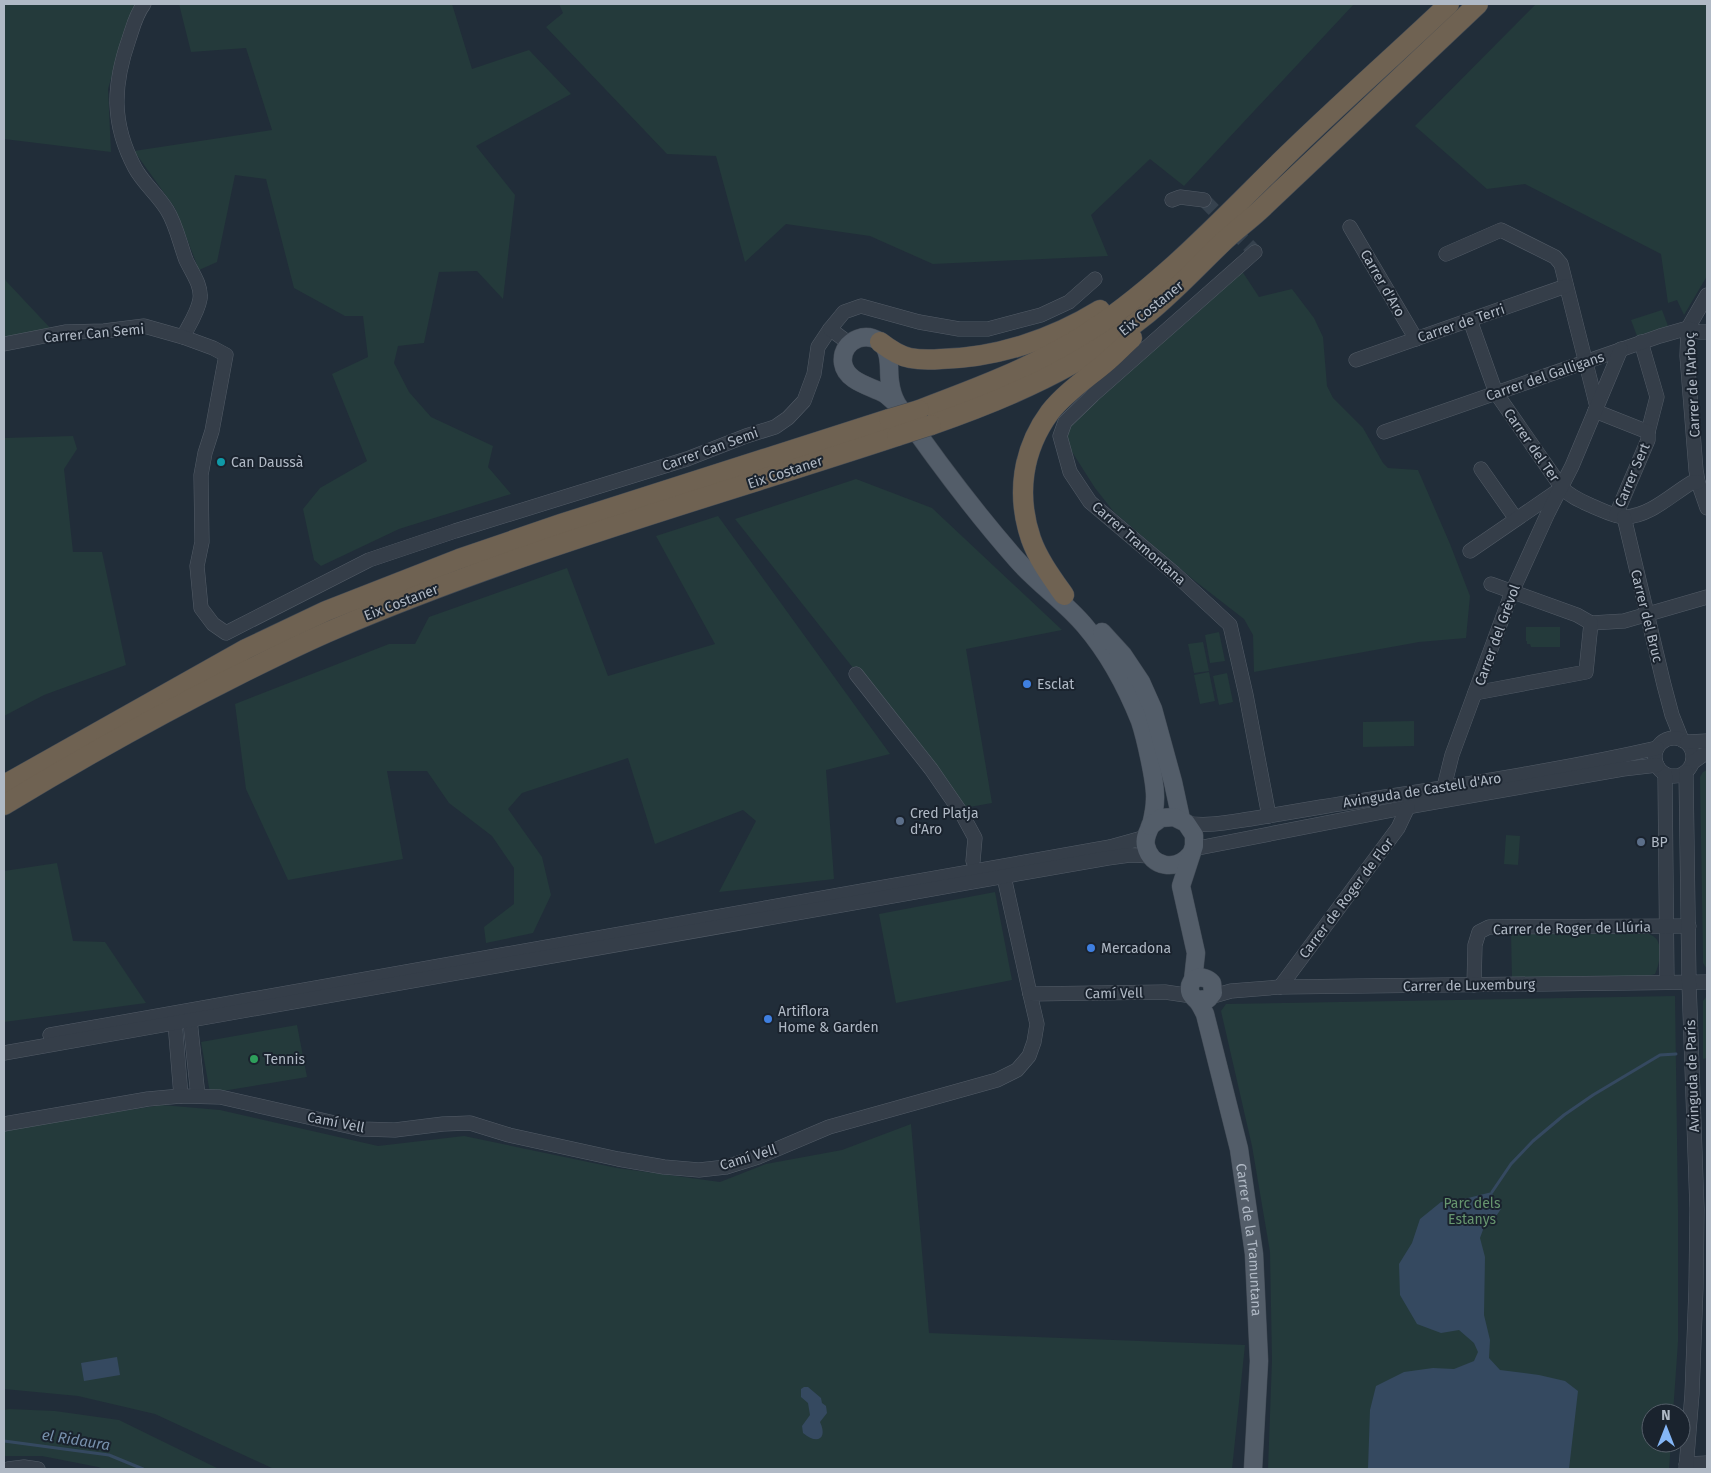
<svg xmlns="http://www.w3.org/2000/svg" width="1711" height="1473" font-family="'Fira Sans',sans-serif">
	<rect width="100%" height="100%" fill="#212d39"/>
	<g fill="#243a3b">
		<polygon points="4,4 138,4 127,22 108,89 111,152 4,139"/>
		<polygon points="179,4 452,4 472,69 529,50 571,94 476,146 515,195 503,299 477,271 439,272 424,343 398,346 394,363 409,392 431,417 493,446 488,467 511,494 399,529 321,566 314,560 303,509 320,488 367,461 332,374 368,357 363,316 345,316 294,288 266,179 235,175 217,262 199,270 175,208 134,151 272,130 246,48 191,52"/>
		<polygon points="559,4 1354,4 1184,186 1150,159 1091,215 1108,256 933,264 870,236 786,224 745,262 716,156 667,154 546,27 563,13"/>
		<polygon points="1536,4 1707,4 1707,276 1684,315 1677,300 1668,303 1661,254 1525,184 1487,189 1415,126"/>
		<polygon points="1240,268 1259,297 1292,289 1314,318 1323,337 1327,386 1333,398 1363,428 1383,463 1388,468 1418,470 1450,544 1470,596 1466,638 1419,642 1254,672 1253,635 1244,619 1195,581 1114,512 1095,488 1067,444 1066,430 1073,412"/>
		<polygon points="4,276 6,281 53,331 4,339"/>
		<polygon points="1662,310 1668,326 1637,336 1631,320"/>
		<polygon points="73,436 77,449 64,469 73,552 102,552 126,665 44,695 4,716 4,438"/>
		<polygon points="856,479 932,508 1062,630 966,649 992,803 964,808 735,519"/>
		<polygon points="718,516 890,754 826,770 834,879 719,892 756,821 743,810 655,844 628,758 522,793 508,809 542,857 551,895 533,933 486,943 484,927 514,904 514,868 492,836 449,803 427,771 387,771 403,859 288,880 246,789 235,704 389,644 415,644 429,617 567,568 608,676 715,644 656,536"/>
		<polygon points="1526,627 1560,627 1560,647 1531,647 1530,644 1527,644 1527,641 1526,641"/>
		<polygon points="1219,632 1225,661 1210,663 1205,635"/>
		<polygon points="1203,642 1209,671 1194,673 1188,644"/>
		<polygon points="1209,672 1215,701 1200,704 1194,675"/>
		<polygon points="1227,673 1233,702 1219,705 1213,676"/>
		<polygon points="1414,721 1414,746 1363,747 1363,722"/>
		<polygon points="1707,770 1707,969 1703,963 1703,958 1700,777 1703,772"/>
		<polygon points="1506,835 1520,836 1518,865 1504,864"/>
		<polygon points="57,863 73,941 105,942 146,1003 4,1022 4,871"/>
		<polygon points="995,892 1012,980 896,1003 879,914"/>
		<path d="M1511 934H1649C1653 936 1657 938 1658 942 1662 950 1659 966 1655 974L1648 976 1512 978Z"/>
		<polygon points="1675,996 1678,1210 1678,1342 1673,1413 1651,1413 1651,1443 1671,1443 1669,1469 1268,1469 1272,1360 1270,1252 1252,1146 1221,1011 1226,1004"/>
		<polygon points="1707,996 1707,1058 1703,1059 1703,1001"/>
		<polygon points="297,1025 307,1077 210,1093 201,1042"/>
		<polygon points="162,1105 220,1110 378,1146 464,1136 617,1168 720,1182 766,1164 842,1150 911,1124 929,1333 1245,1345 1232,1469 274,1469 155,1414 78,1396 4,1389 4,1131 62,1120"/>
		<polygon points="9,1409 55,1411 119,1420 219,1469 104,1469 98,1467 42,1456 4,1456 4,1410"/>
	</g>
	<g fill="#354960">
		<polygon points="1492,1192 1494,1200 1501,1209 1492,1222 1484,1227 1480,1238 1485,1257 1484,1315 1490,1340 1489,1358 1500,1370 1539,1375 1565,1381 1578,1391 1569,1469 1368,1469 1370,1410 1376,1386 1404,1372 1433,1368 1454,1369 1474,1361 1478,1352 1474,1343 1459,1330 1441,1333 1417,1324 1400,1295 1399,1264 1412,1243 1420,1219 1441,1202 1468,1198"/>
		<polygon points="117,1357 120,1375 84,1381 81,1363"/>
		<path d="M804 1387H808L821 1398 822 1403 826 1406 827 1413 820 1422C828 1439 817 1445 803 1433L802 1426 810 1415 808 1403 801 1397V1389Z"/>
	</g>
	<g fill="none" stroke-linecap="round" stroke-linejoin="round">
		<g stroke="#354960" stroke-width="3">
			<polyline points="1492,1192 1511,1164 1533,1141 1564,1115 1593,1095 1660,1055 1676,1054"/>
			<polyline points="4,1441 109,1455 143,1469"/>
		</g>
		<polyline stroke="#36424e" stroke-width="14" stroke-dasharray="14 7" stroke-linecap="butt" points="1204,200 1255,252"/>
		<defs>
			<g id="minor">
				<path d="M144 4C136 14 133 27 129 39 113 85 111 123 135 168 143 183 158 195 167 210 176 224 180 244 186 260 191 271 202 285 200 299 198 312 189 325 183 337"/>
				<polyline points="1172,200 1180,197 1204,200"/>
				<polyline points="1350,227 1416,339"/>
				<polyline points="1255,252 1093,395 1065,422 1060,436 1070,472 1090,502 1174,573 1230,625 1246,695 1269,816"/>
				<polyline points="1446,254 1501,230 1555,257 1561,264 1597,407"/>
				<polyline points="1707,295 1688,328 1687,356 1696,470 1698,482 1707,508"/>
				<path d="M1470 320 1496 393 1562 488C1571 497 1581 501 1592 506 1602 510 1615 517 1625 517 1650 516 1671 495 1691 483L1698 482"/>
				<polyline points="1641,342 1657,397 1648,432"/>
				<polyline points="4,344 65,332 104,331 144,326 183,337 213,348 226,355 212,431 205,453 201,475 202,542 197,566 201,608 213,624 226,633 369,560 455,531 687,459 746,436 775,427 788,418 804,401 814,374 818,347 830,329"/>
				<polyline points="850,344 830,329 844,312 861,306 919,322 959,329 988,329 1041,315 1069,302 1095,279"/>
				<polyline points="1356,360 1566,286"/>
				<polyline points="1595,411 1648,432 1648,440 1616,515"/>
				<polyline points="1384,432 1660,336 1688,328 1699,332 1707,332"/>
				<polyline points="1481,469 1516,519"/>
				<polyline points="1624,517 1664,685 1672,715 1682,740"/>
				<polyline points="1470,551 1559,490"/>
				<polyline points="1491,584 1577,615 1591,623 1624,621 1707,597"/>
				<polyline points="856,674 931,769 962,814 975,838 973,861"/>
				<polyline points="1475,693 1586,672 1591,623"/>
				<circle cx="1674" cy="757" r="19"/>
				<polyline points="1687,742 1707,741"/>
				<polyline points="1693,762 1703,755 1707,754"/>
				<polyline points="1665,774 1667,982"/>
				<polyline points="1444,787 1452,755 1512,592 1548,513 1572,466 1621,349"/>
				<path d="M1186 823C1207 827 1230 822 1250 819 1274 815 1298 811 1321 807 1433 789 1547 773 1657 748"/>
				<polyline points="1193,849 1408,807 1623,769 1657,765"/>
				<polyline points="1004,877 1030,994"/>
				<polyline points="1474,985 1475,945 1479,932 1489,927 1689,926"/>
				<polyline points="1280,987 1398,828 1408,807"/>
				<polyline points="1210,997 1231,991 1280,987 1707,982"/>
				<polyline points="190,1020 198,1096"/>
				<polyline points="175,1023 181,1096"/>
				<polyline points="50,1035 1110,847 1146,837"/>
				<polyline points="4,1053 1108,858 1130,855 1151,856"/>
				<polyline points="4,1124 148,1099 181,1096 220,1097 361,1129 395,1130 443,1124 470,1123 509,1135 618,1159 664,1167 699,1170 726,1167 758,1157 829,1127 997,1080 1017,1070 1029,1056 1034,1042 1037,1024 1030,994 1165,992 1192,996"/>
				<polyline points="1686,1464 1707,1463"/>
				<polyline points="8,1469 24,1467 38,1469"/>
				<polyline points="1686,1469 1692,1394 1696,1288 1697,1209 1689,982 1686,772"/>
			</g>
			<g id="major">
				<path d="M897 404C893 401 889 397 885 394 871 386 846 382 843 363 840 339 872 327 885 348 891 358 888 371 890 382 891 390 893 397 897 404 935 459 973 510 1017 560 1038 584 1065 602 1085 626 1109 654 1126 686 1140 721 1145 736 1156 783 1155 799 1155 807 1153 817 1151 825 1148 832 1144 838 1146 846 1151 868 1177 871 1190 855"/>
				<polyline points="1102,632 1123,655 1141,682 1153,709 1173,782 1181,819"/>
				<polyline points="1150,826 1161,818 1174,817 1186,823 1194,835 1194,846 1181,886 1196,953 1193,980"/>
				<path id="s1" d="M1198 1000 1208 999 1213 993 1212 983C1204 974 1188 976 1190 991 1191 997 1196 998 1199 1003 1201 1006 1203 1010 1205 1014L1239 1149 1254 1254 1259 1361 1253 1469"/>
			</g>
			<g id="highway">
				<path d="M880 342C889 349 899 356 910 358 920 360 930 360 941 359 996 358 1053 339 1100 310"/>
				<path d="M919 410C975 389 1031 368 1081 337 1156 290 1218 223 1280 162 1335 108 1393 57 1449 4"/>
				<path d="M931 425C1009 398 1082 366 1147 314 1174 292 1197 267 1222 243 1233 232 1247 222 1259 211L1478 4"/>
				<path d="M1064 595C1052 578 1038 559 1031 539 1016 495 1022 450 1050 412 1065 393 1086 379 1104 364 1114 356 1123 346 1132 338"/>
				<polyline points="4,785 246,649 326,611 459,559 561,524 889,419"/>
				<path d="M4 805C80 759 158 715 238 675 270 659 302 643 335 629 517 551 709 498 897 436"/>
			</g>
		</defs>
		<use href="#minor" stroke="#535c67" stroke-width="15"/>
		<use href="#major" stroke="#414a55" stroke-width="19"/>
		<use href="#highway" stroke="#404954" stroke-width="21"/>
		<use href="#minor" stroke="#353e49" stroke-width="14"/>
		<use href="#major" stroke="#535d69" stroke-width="18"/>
		<use href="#highway" stroke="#6f6252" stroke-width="20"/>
		<defs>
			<g id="highway-bridge">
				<polyline points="889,419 919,410"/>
				<polyline points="897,436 931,425"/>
			</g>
		</defs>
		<use href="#highway-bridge" stroke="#404954" stroke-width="21" stroke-linecap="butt"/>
		<use href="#highway-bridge" stroke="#6f6252" stroke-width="20"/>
	</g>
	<circle fill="#0f9aa8" stroke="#1a232e" stroke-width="2" cx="221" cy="462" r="5"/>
	<g fill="#3f7fe0" stroke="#1a232e" stroke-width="2">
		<circle cx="1027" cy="684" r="5"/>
		<circle cx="1091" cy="948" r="5"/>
		<circle cx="768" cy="1019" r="5"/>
	</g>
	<g fill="#5c6f8a" stroke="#1a232e" stroke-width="2">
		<circle cx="900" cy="821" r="5"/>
		<circle cx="1641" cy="842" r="5"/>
	</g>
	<circle fill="#2e9e5b" stroke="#1a232e" stroke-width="2" cx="254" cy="1059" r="5"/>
	<g text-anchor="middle" stroke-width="4" stroke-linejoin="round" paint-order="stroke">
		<g font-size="14" fill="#b0b9c5" stroke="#1a232e">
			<text transform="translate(1383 283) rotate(60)" y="5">Carrer d'Aro</text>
			<text transform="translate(1151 308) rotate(-39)" y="5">Eix Costaner</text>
			<text transform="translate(1461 323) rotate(-19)" y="5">Carrer de Terri</text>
			<text transform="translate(94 333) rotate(-5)" y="5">Carrer Can Semi</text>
			<text transform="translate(1545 376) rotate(-19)" y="5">Carrer del Galligans</text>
			<text transform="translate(1692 385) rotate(-93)" y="5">Carrer de l'Arboç</text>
			<text transform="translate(1532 445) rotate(55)" y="5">Carrer del Ter</text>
			<text transform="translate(710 449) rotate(-20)" y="5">Carrer Can Semi</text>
			<text transform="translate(785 472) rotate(-18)" y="5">Eix Costaner</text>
			<text transform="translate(1632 475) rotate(-67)" y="5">Carrer Sert</text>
			<text transform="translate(1139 543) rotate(41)" y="5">Carrer Tramontana</text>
			<text transform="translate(401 602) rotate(-21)" y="5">Eix Costaner</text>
			<text transform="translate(1647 616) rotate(76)" y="5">Carrer del Bruc</text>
			<text transform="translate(1497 635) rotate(-70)" y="5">Carrer del Grèvol</text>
			<text transform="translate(1422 790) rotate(-9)" y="5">Avinguda de Castell d'Aro</text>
			<text transform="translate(1346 898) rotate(-53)" y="5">Carrer de Roger de Flor</text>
			<text transform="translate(1572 928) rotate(-1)" y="5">Carrer de Roger de Llúria</text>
			<text transform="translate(1469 985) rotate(-1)" y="5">Carrer de Luxemburg</text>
			<text transform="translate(1114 993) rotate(-1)" y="5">Camí Vell</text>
			<text transform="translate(1692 1076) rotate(-92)" y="5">Avinguda de París</text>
			<text transform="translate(336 1122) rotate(11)" y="5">Camí Vell</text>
			<text transform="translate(748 1157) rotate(-17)" y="5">Camí Vell</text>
			<text dy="5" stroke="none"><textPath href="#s1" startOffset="319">Carrer de la Tramuntana</textPath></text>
		</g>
		<g font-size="14" fill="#b0b9c5" stroke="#1a232e" text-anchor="start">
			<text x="231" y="467">Can Daussà</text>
			<text x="1037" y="689">Esclat</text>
			<text x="910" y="818">Cred Platja<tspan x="910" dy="16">d'Aro</tspan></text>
			<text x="1651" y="847">BP</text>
			<text x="1101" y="953">Mercadona</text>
			<text x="778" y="1016">Artiflora<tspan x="778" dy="16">Home &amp; Garden</tspan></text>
			<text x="264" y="1064">Tennis</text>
		</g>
		<g font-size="14" fill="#67966f" stroke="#1a232e">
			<text x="1472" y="1208">Parc dels<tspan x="1472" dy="16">Estanys</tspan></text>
		</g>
		<g font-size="15" font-style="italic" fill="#7891ad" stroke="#1a232e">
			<text transform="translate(76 1440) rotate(9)" y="5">el Ridaura</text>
		</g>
	</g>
	<rect width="1711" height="1473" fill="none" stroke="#b0b9c5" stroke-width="10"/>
	<g transform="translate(1666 1428)"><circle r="24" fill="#1a232e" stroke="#565f6a"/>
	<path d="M0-4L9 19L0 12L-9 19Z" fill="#84b6f6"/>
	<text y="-8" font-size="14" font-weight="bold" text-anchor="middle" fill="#b0b9c5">N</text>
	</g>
</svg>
